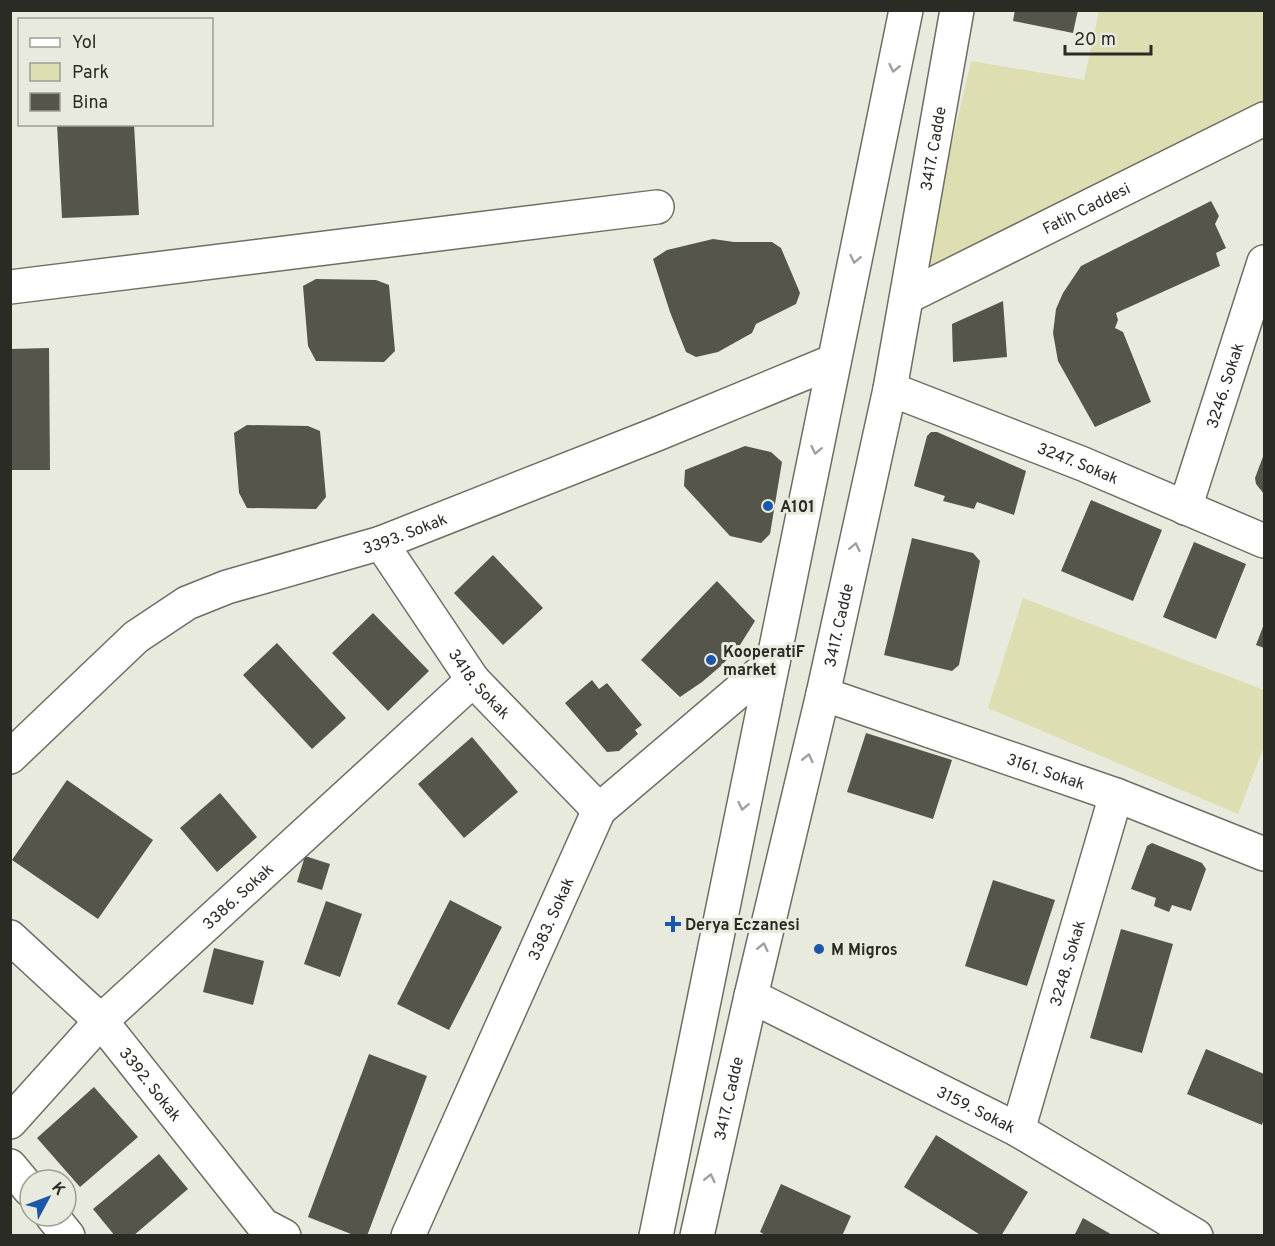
<svg xmlns="http://www.w3.org/2000/svg" width="1275" height="1246" font-family="Overpass,sans-serif">
	<rect width="100%" height="100%" fill="#e9eade"/>
	<g fill="#dedeb3">
		<polygon points="1176,10 1185,12 1186,10 1264,11 1264,108 922,271 971,61 1084,80 1099,11"/>
		<polygon points="1023,598 1264,690 1264,747 1238,814 988,708"/>
	</g>
	<g fill="#55554b">
		<polygon points="1015,10 1078,10 1073,33 1013,21"/>
		<polygon points="57,124 134,124 139,215 62,218"/>
		<polygon points="1211,201 1219,216 1215,224 1226,248 1216,253 1220,266 1116,313 1118,320 1115,328 1123,332 1151,402 1095,427 1058,361 1053,333 1056,309 1063,293 1081,266"/>
		<polygon points="713,239 734,242 772,242 781,248 800,293 796,304 756,324 752,333 718,352 696,357 686,352 670,312 653,259 667,250"/>
		<polygon points="316,279 376,280 389,285 395,351 384,362 316,361 308,346 303,286"/>
		<polygon points="1003,301 1007,357 953,362 952,324"/>
		<polygon points="49,348 50,470 10,470 10,349"/>
		<polygon points="247,425 308,426 320,431 326,497 316,509 247,508 239,493 234,433"/>
		<polygon points="931,432 937,432 1026,471 1014,515 977,502 974,509 943,501 945,496 914,486 927,436"/>
		<polygon points="745,446 771,452 782,462 770,534 761,543 730,536 684,486 685,470"/>
		<polygon points="1264,454 1264,494 1256,484 1255,478"/>
		<polygon points="1091,500 1162,530 1133,601 1061,571"/>
		<polygon points="912,538 973,553 980,561 959,665 952,671 884,655"/>
		<polygon points="1194,542 1246,564 1216,639 1163,617"/>
		<polygon points="493,555 543,608 503,645 454,593"/>
		<polygon points="717,581 755,621 740,645 722,665 702,682 680,697 641,660"/>
		<polygon points="373,613 429,671 388,711 332,653"/>
		<polygon points="1264,624 1264,648 1256,645"/>
		<polygon points="277,643 346,718 312,749 243,675"/>
		<polygon points="592,680 599,689 607,683 642,725 635,730 638,734 619,751 607,752 565,703"/>
		<polygon points="866,733 952,760 933,819 847,792"/>
		<polygon points="472,737 518,792 464,838 418,784"/>
		<polygon points="67,780 153,840 98,919 12,860"/>
		<polygon points="220,793 257,837 217,872 180,828"/>
		<polygon points="1152,843 1202,863 1206,869 1191,911 1172,905 1169,912 1154,906 1156,898 1131,889 1147,846"/>
		<polygon points="305,856 330,864 322,890 297,882"/>
		<polygon points="993,880 1055,900 1027,986 965,966"/>
		<polygon points="450,900 502,927 449,1030 397,1004"/>
		<polygon points="326,901 362,914 340,977 304,964"/>
		<polygon points="1121,929 1173,944 1142,1053 1090,1038"/>
		<polygon points="214,948 264,961 253,1005 203,992"/>
		<polygon points="1206,1049 1264,1074 1264,1118 1262,1125 1187,1094"/>
		<polygon points="369,1054 427,1076 367,1236 356,1236 308,1217"/>
		<polygon points="94,1087 138,1137 80,1187 37,1138"/>
		<polygon points="936,1135 1028,1192 1001,1236 982,1236 904,1187"/>
		<polygon points="159,1154 188,1189 133,1236 115,1236 93,1209"/>
		<polygon points="781,1184 851,1216 842,1236 767,1236 760,1232"/>
		<polygon points="1083,1218 1114,1236 1074,1236"/>
	</g>
	<g fill="none" stroke-linecap="round" stroke-linejoin="round">
		<defs>
			<g id="street">
				<polyline points="10,287 657,207"/>
				<path id="s1" d="M890 389 1083 464 1264 541"/>
				<path id="s2" d="M1185 508 1264 262"/>
				<path id="s3" d="M381 543 473 680 599 810"/>
				<path id="s4" d="M823 694 1116 795 1264 854"/>
				<path id="s5" d="M10 757 136 637 187 603 227 587 381 543 657 434 834 361"/>
				<path id="s6" d="M10 937 101 1021 263 1225 284 1236"/>
				<path id="s7" d="M751 996 1018 1130 1196 1236"/>
				<path id="s8" d="M10 1122 101 1021 473 680"/>
				<path id="s9" d="M1018 1130 1116 795"/>
				<polyline points="10,1166 30,1190"/>
				<polyline points="52,1216 68,1236"/>
				<path id="s10" d="M408 1236 599 810 773 662"/>
			</g>
			<g id="secondary">
				<path id="s11" d="M907 297 1264 119"/>
				<polyline points="656,1236 906,10"/>
				<path id="s12" d="M697 1236 751 996 823 694 890 389 957 10"/>
			</g>
		</defs>
		<use href="#street" stroke="#6e6e63" stroke-width="36"/>
		<use href="#secondary" stroke="#6e6e63" stroke-width="36"/>
		<use href="#street" stroke="#fff" stroke-width="33"/>
		<use href="#secondary" stroke="#fff" stroke-width="33"/>
	</g>
	<defs><path id="oneway-chevron" d="M-2-3.5L2.5 0L-2 3.5" fill="none" stroke-width="1.6" stroke-linecap="round" stroke-linejoin="round" transform="scale(1.5)"/></defs>
	<g stroke="#a0a09d">
		<use href="#oneway-chevron" transform="translate(894 68) rotate(102)"/>
		<use href="#oneway-chevron" transform="translate(855 259) rotate(102)"/>
		<use href="#oneway-chevron" transform="translate(816 450) rotate(102)"/>
		<use href="#oneway-chevron" transform="translate(855 547) rotate(-78)"/>
		<use href="#oneway-chevron" transform="translate(808 758) rotate(-77)"/>
		<use href="#oneway-chevron" transform="translate(743 806) rotate(102)"/>
		<use href="#oneway-chevron" transform="translate(763 947) rotate(-77)"/>
		<use href="#oneway-chevron" transform="translate(710 1178) rotate(-77)"/>
	</g>
	<g fill="#1c58a9" stroke="#e9eade" stroke-width="2">
		<circle cx="768" cy="506" r="6"/>
		<circle cx="711" cy="660" r="6"/>
		<path d="M670 915h6v6h6v6h-6v6h-6v-6h-6v-6h6z"/>
		<circle cx="819" cy="949" r="6"/>
	</g>
	<g text-anchor="middle" stroke-width="6" stroke-linejoin="round" paint-order="stroke">
		<g font-size="16" fill="#2b2b26" stroke="#e9eade">
			<text dy="6" stroke="none"><textPath href="#s12" startOffset="1113">3417. Cadde</textPath></text>
			<text dy="6" stroke="none"><textPath href="#s11" startOffset="200">Fatih Caddesi</textPath></text>
			<text dy="6" stroke="none"><textPath href="#s2" startOffset="129">3246. Sokak</textPath></text>
			<text dy="6" stroke="none"><textPath href="#s1" startOffset="202">3247. Sokak</textPath></text>
			<text dy="6" stroke="none"><textPath href="#s5" startOffset="464">3393. Sokak</textPath></text>
			<text dy="6" stroke="none"><textPath href="#s12" startOffset="627">3417. Cadde</textPath></text>
			<text dy="6" stroke="none"><textPath href="#s3" startOffset="172">3418. Sokak</textPath></text>
			<text dy="6" stroke="none"><textPath href="#s4" startOffset="236">3161. Sokak</textPath></text>
			<text dy="6" stroke="none"><textPath href="#s8" startOffset="321">3386. Sokak</textPath></text>
			<text dy="6" stroke="none"><textPath href="#s10" startOffset="348">3383. Sokak</textPath></text>
			<text dy="6" stroke="none"><textPath href="#s9" startOffset="174">3248. Sokak</textPath></text>
			<text dy="6" stroke="none"><textPath href="#s6" startOffset="204">3392. Sokak</textPath></text>
			<text dy="6" stroke="none"><textPath href="#s12" startOffset="141">3417. Cadde</textPath></text>
			<text dy="6" stroke="none"><textPath href="#s7" startOffset="252">3159. Sokak</textPath></text>
		</g>
		<g font-size="16" font-weight="bold" fill="#2b2b26" stroke="#e9eade" text-anchor="start">
			<text x="780" y="512">A101</text>
			<text x="723" y="657">KooperatiF<tspan x="723" dy="18">market</tspan></text>
			<text x="685" y="930">Derya Eczanesi</text>
			<text x="831" y="955">M Migros</text>
		</g>
	</g>
	<rect width="1275" height="1246" fill="none" stroke="#2b2b26" stroke-width="24"/>
	<rect x="18" y="18" width="195" height="108" fill="#e9eade" stroke="#9d9e94" stroke-width="1.5"/>
	<rect x="30" y="38" width="30" height="9" fill="#ffffff" stroke="#9d9e94" stroke-width="1.5"/>
	<text x="72" y="48" font-size="18" fill="#2b2b26">Yol</text>
	<rect x="30" y="63" width="30" height="18" fill="#dedeb3" stroke="#9d9e94" stroke-width="1.5"/>
	<text x="72" y="78" font-size="18" fill="#2b2b26">Park</text>
	<rect x="30" y="93" width="30" height="18" fill="#55554b" stroke="#9d9e94" stroke-width="1.5"/>
	<text x="72" y="108" font-size="18" fill="#2b2b26">Bina</text>
	<g transform="translate(48 1198) rotate(49)"><circle r="28" fill="#e9eade" stroke="#9d9e94" stroke-width="1.5"/>
	<path d="M0-4.5L10 22L0 15L-10 22Z" fill="#1c58a9"/>
	<text y="-9" font-size="16" font-weight="bold" text-anchor="middle" fill="#2b2b26">K</text>
	</g>
	<path d="M1065 45v9h86v-9" fill="none" stroke="#2b2b26" stroke-width="3"/>
	<text x="1074" y="45" font-size="18" fill="#2b2b26" stroke="#e9eade" stroke-width="4.5" paint-order="stroke">20 m</text>
</svg>
